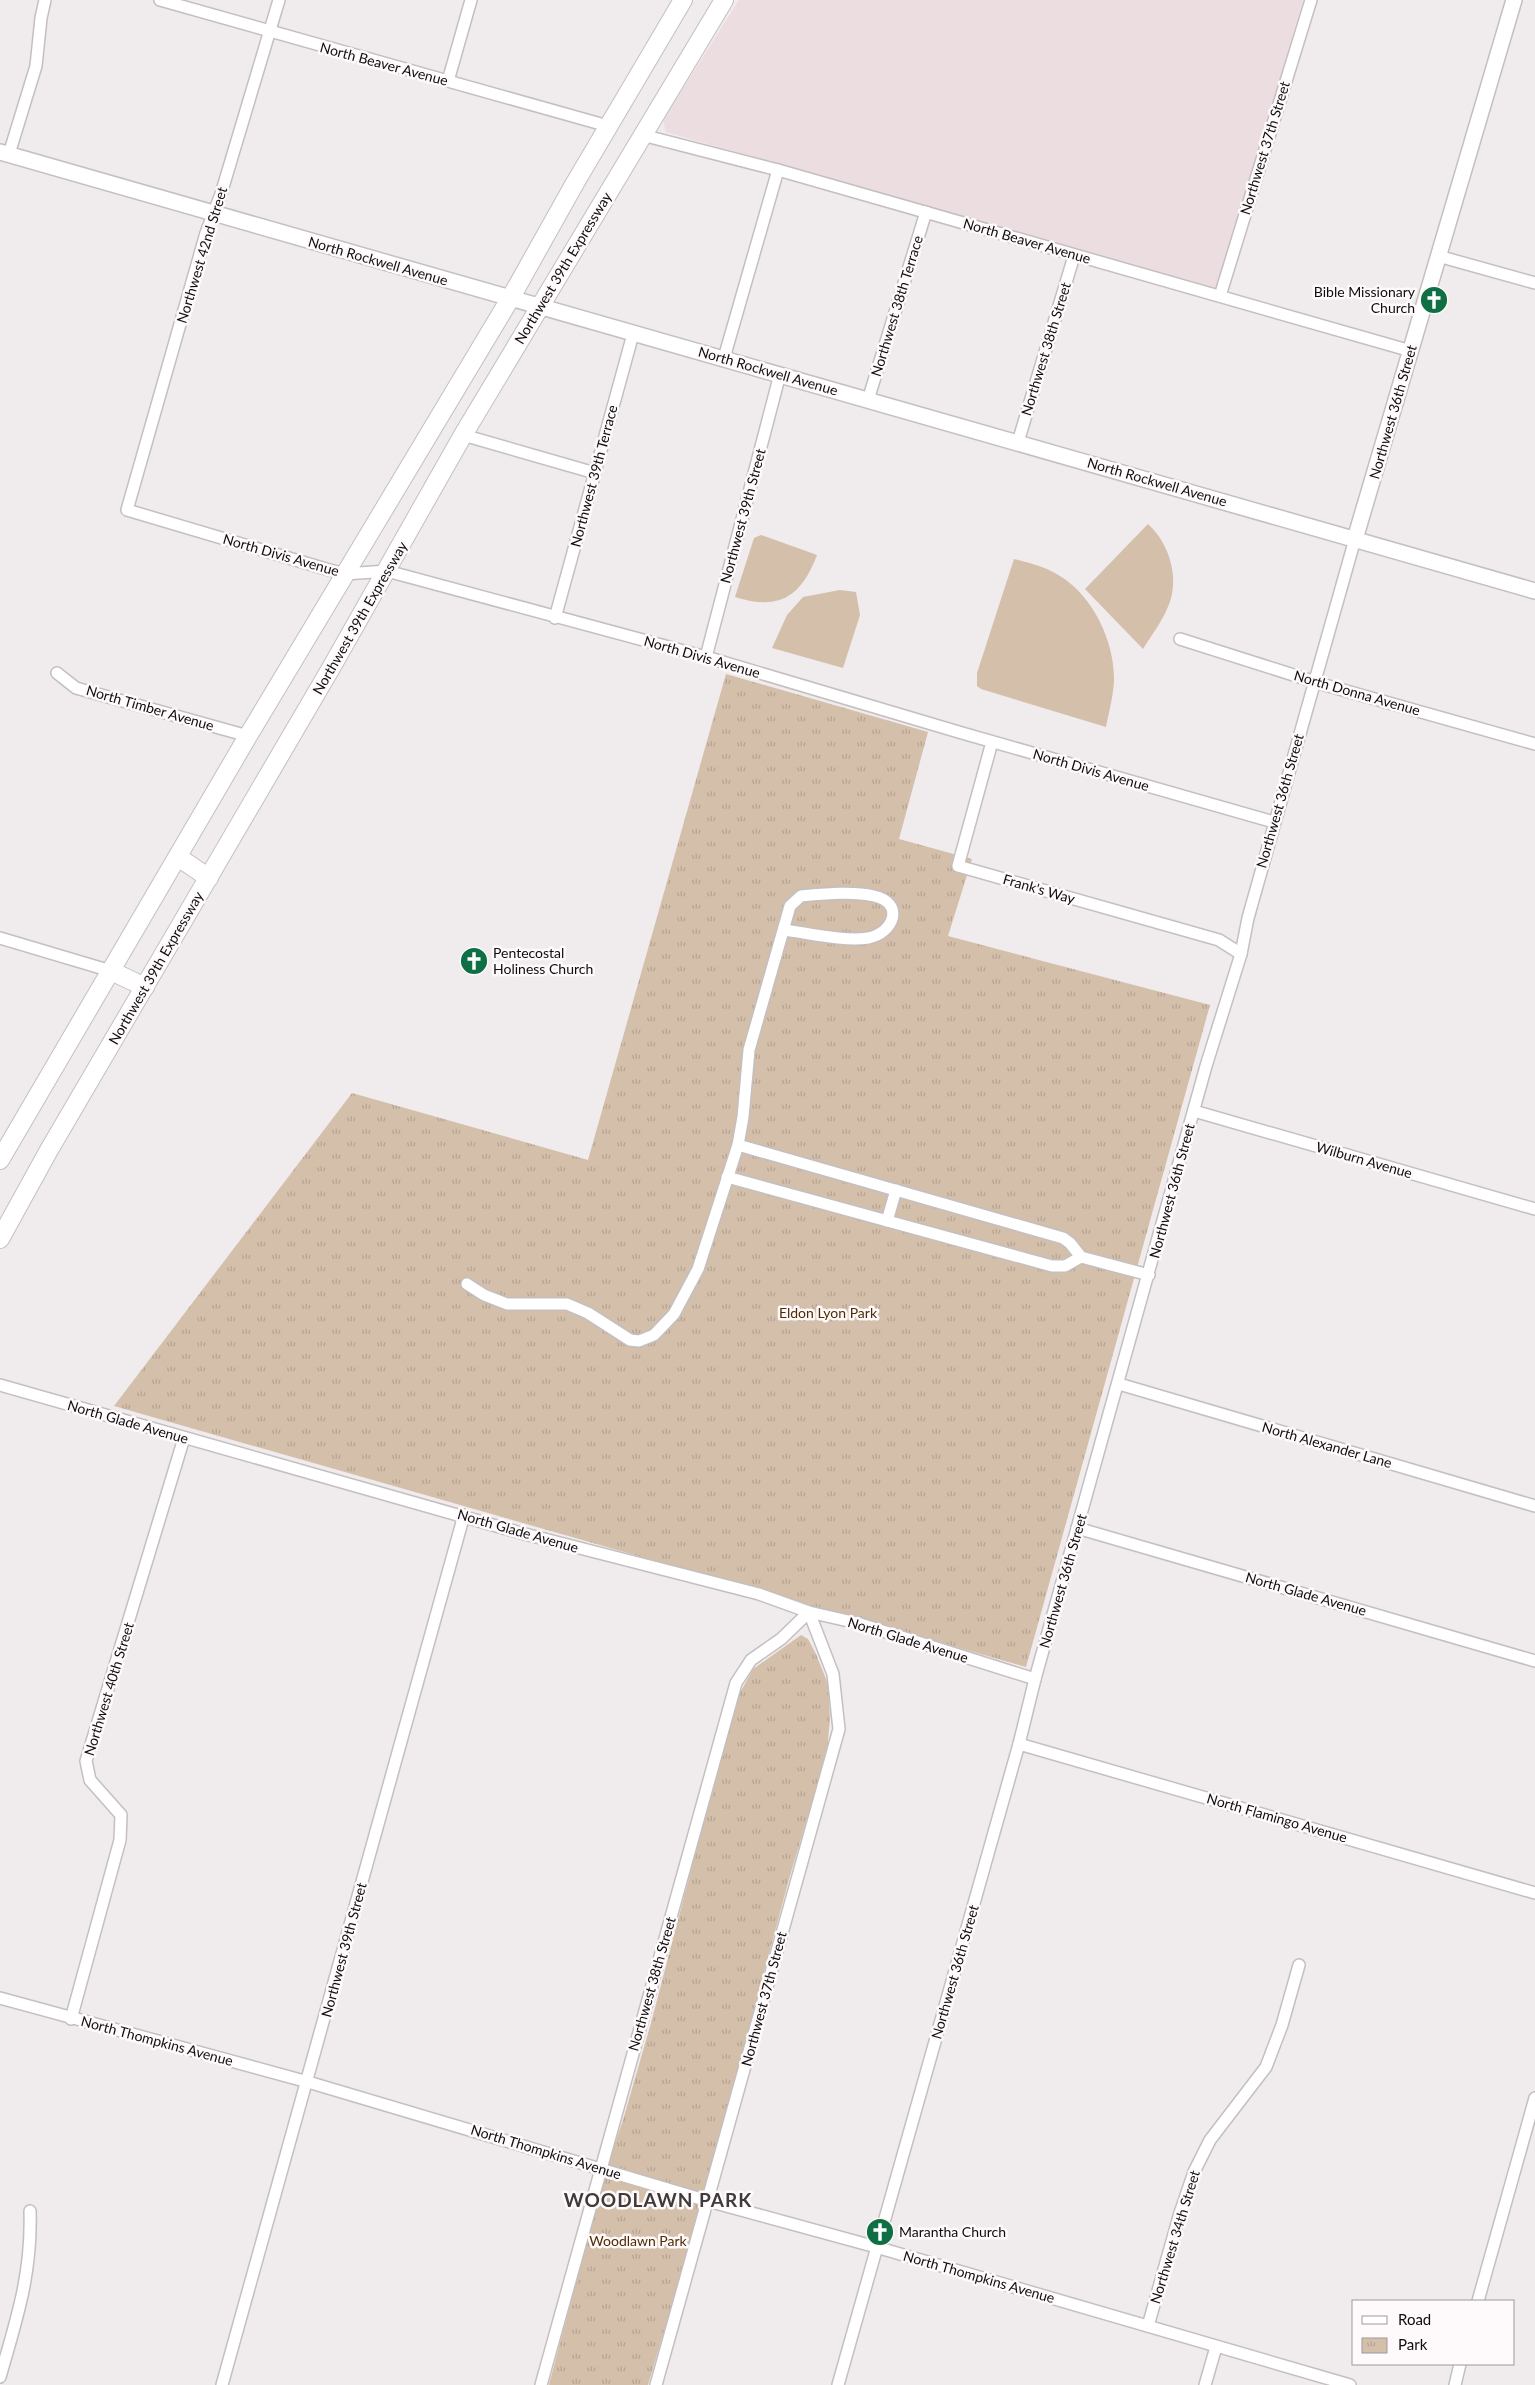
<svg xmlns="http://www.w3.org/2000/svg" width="1535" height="2385" font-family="Lato,sans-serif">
	<defs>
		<pattern id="park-tufts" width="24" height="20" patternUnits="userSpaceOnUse" patternTransform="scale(1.25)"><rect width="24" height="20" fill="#d4bfab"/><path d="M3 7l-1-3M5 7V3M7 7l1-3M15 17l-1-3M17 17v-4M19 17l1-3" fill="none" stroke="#b5a392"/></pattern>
	</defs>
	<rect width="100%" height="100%" fill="#f0ebec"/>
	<polygon fill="#ebdde0" points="739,0 1303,0 1217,290 666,132 663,120"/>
	<g fill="#d4bfab">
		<path d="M1148 524C1170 544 1181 581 1167 609 1161 623 1151 636 1143 649L1085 589Z"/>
		<path d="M761 535 817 555C801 597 779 611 735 597L754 538Z"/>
		<path d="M1014 559C1031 563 1046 567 1060 576 1094 597 1115 643 1114 681 1113 697 1109 712 1106 727L981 689 977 686V673Z"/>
		<polygon points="840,590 856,592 860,615 843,668 772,648 787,615 803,597"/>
	</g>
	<g fill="url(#park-tufts)">
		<polygon points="726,674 928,732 899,839 972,859 948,936 1210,1005 1026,1667 114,1406 352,1093 588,1160"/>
		<polygon points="801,1635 808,1639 816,1654 828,1684 830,1718 827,1752 789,1879 702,2204 648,2385 549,2385 604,2175 623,2120 651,2023 735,1702 753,1669"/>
	</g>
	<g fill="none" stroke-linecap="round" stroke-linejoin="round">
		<defs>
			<g id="minor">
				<polyline points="160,0 608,126"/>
				<polyline points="279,0 221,194 206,233 127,510 326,569 345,574 387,571 706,657 962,733 1274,822"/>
				<polyline points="448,81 471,0"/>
				<polyline points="642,135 778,170 1411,351"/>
				<polyline points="9,154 36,66 41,18 45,0"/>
				<polyline points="1438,256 1535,283"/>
				<polyline points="1220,296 1311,0"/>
				<polyline points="724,358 778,170"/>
				<polyline points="868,400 926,212"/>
				<polyline points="463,435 595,473"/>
				<polyline points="1018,442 1074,256"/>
				<polyline points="555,618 633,334"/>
				<polyline points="1180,639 1325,685 1535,744"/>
				<polyline points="706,657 780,374"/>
				<polyline points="57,673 76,688 248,736"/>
				<polyline points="992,742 958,866 1219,940 1241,954"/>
				<polyline points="0,938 111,971"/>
				<polyline points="1194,1111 1535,1209"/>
				<polyline points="738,1145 1063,1238 1070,1243 1081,1257 1149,1275"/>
				<polyline points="727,1177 1052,1266 1065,1266 1081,1257"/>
				<polyline points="887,1221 896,1190"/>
				<path d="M467 1284 484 1295 507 1304H567L588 1313 630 1340 639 1341 654 1335 674 1314 698 1269 738 1145 743 1117 749 1050 790 906 801 896C824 894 852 891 874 896 905 903 894 933 868 938 845 942 808 933 784 930"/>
				<polyline points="1119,1384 1535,1506"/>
				<polyline points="0,1385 521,1533 759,1594 809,1612 857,1623 1035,1679"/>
				<polyline points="1077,1528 1535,1661"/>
				<polyline points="1019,1744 1535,1893"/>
				<polyline points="0,1998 308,2082 708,2201 876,2247 1350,2385"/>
				<polyline points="71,2019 120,1840 121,1815 90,1780 86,1761 184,1438"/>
				<polyline points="1478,2301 1535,2098"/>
				<polyline points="1148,2326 1180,2213 1194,2172 1210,2140 1266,2067 1282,2025 1299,1965"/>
				<path d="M0 2377C17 2318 32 2273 30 2211"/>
				<polyline points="222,2385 464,1515"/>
				<polyline points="541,2385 736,1683 751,1660 781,1639 809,1612 833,1674 839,1729 656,2385"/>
				<polyline points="838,2385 1019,1744 1035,1679 1206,1066 1241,954 1248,918 1355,539"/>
				<polyline points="1205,2385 1216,2347"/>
				<polyline points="1455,2385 1460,2364"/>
			</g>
			<g id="major">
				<polyline points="0,152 1535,591"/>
				<polyline points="1355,539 1514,0"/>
			</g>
			<g id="highway">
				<polyline points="178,857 209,878"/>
				<polyline points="111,971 145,987"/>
				<polyline points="0,1160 248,736 510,299 575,183 683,0"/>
				<polyline points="0,1239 49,1150 331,668 463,435 724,0"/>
			</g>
		</defs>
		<use href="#minor" stroke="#c4bfc0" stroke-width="14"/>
		<use href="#major" stroke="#c4bfc0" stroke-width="18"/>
		<use href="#highway" stroke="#c4bfc0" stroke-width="20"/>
		<use href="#minor" stroke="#fff" stroke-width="11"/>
		<use href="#major" stroke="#fff" stroke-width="15"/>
		<use href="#highway" stroke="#fff" stroke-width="18"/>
	</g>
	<defs>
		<symbol id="church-disc" viewBox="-11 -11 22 22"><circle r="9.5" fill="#0e6f44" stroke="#fef9fa"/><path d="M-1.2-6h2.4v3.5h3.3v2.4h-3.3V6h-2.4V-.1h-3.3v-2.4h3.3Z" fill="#fff"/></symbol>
	</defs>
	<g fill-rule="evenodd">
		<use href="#church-disc" x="1418" y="284" width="32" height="32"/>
		<use href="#church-disc" x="458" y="945" width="32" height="32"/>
		<use href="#church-disc" x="864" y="2216" width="32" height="32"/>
	</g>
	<g text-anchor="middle" stroke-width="5" stroke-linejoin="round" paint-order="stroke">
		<g font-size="14" fill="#0e0c0d" stroke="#fef9fa">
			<text transform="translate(384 64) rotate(15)" y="5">North Beaver Avenue</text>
			<text transform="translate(1265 148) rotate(-73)" y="5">Northwest 37th Street</text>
			<text transform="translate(1027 241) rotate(16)" y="5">North Beaver Avenue</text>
			<text transform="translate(202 255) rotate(-73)" y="5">Northwest 42nd Street</text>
			<text transform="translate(378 261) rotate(16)" y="5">North Rockwell Avenue</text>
			<text transform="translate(563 268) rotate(-59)" y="5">Northwest 39th Expressway</text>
			<text transform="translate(897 306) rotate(-73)" y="5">Northwest 38th Terrace</text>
			<text transform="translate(1046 349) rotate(-73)" y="5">Northwest 38th Street</text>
			<text transform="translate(768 371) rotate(16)" y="5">North Rockwell Avenue</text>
			<text transform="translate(1393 412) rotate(-74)" y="5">Northwest 36th Street</text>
			<text transform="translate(594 476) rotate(-75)" y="5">Northwest 39th Terrace</text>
			<text transform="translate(1157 482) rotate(16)" y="5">North Rockwell Avenue</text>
			<text transform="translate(743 516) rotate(-75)" y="5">Northwest 39th Street</text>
			<text transform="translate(281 555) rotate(16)" y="5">North Divis Avenue</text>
			<text transform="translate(360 618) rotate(-60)" y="5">Northwest 39th Expressway</text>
			<text transform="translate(702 657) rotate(16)" y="5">North Divis Avenue</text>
			<text transform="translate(1357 693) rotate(16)" y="5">North Donna Avenue</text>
			<text transform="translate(150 708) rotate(16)" y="5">North Timber Avenue</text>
			<text transform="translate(1091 770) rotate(16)" y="5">North Divis Avenue</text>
			<text transform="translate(1280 801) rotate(-74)" y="5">Northwest 36th Street</text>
			<text transform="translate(1039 889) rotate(16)" y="5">Frank's Way</text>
			<text transform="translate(156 968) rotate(-60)" y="5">Northwest 39th Expressway</text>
			<text transform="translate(1364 1160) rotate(16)" y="5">Wilburn Avenue</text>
			<text transform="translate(1172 1191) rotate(-75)" y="5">Northwest 36th Street</text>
			<text transform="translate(128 1422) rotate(16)" y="5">North Glade Avenue</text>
			<text transform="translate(1327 1445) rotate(16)" y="5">North Alexander Lane</text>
			<text transform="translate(518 1531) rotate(16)" y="5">North Glade Avenue</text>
			<text transform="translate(1063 1581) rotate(-74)" y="5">Northwest 36th Street</text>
			<text transform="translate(1306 1594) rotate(16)" y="5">North Glade Avenue</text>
			<text transform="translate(908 1640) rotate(17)" y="5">North Glade Avenue</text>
			<text transform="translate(109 1689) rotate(-73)" y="5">Northwest 40th Street</text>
			<text transform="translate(1277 1818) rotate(16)" y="5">North Flamingo Avenue</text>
			<text transform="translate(344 1950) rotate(-75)" y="5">Northwest 39th Street</text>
			<text transform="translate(955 1972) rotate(-74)" y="5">Northwest 36th Street</text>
			<text transform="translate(652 1984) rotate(-74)" y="5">Northwest 38th Street</text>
			<text transform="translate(764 1999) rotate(-75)" y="5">Northwest 37th Street</text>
			<text transform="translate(157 2041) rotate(15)" y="5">North Thompkins Avenue</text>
			<text transform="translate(546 2152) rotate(17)" y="5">North Thompkins Avenue</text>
			<text transform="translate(1175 2237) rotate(-73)" y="5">Northwest 34th Street</text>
			<text transform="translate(979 2277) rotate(16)" y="5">North Thompkins Avenue</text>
		</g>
		<g font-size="14" fill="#0e0c0d" stroke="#fef9fa" text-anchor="start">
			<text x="1415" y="297" text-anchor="end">Bible Missionary<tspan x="1415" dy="16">Church</tspan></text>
			<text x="493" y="958">Pentecostal<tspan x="493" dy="16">Holiness Church</tspan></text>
			<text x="899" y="2237">Marantha Church</text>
		</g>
		<g font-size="14" fill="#4f2c03" stroke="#fef9fa">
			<text x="828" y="1318">Eldon Lyon Park</text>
			<text x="638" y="2246">Woodlawn Park</text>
		</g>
		<g font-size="19" font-weight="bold" letter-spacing="1" fill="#3f3b3b" stroke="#fef9fa">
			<text x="658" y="2207">WOODLAWN PARK</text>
		</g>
	</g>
	<rect x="1352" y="2300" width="162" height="65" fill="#fef9fa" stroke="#9e9a9b"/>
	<rect x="1362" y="2316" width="25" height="8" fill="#ffffff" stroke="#9e9a9b"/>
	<text x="1398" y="2325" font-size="15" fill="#0e0c0d">Road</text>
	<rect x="1362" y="2338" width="25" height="15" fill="url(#park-tufts)" stroke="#9e9a9b"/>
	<text x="1398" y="2350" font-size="15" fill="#0e0c0d">Park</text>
</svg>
